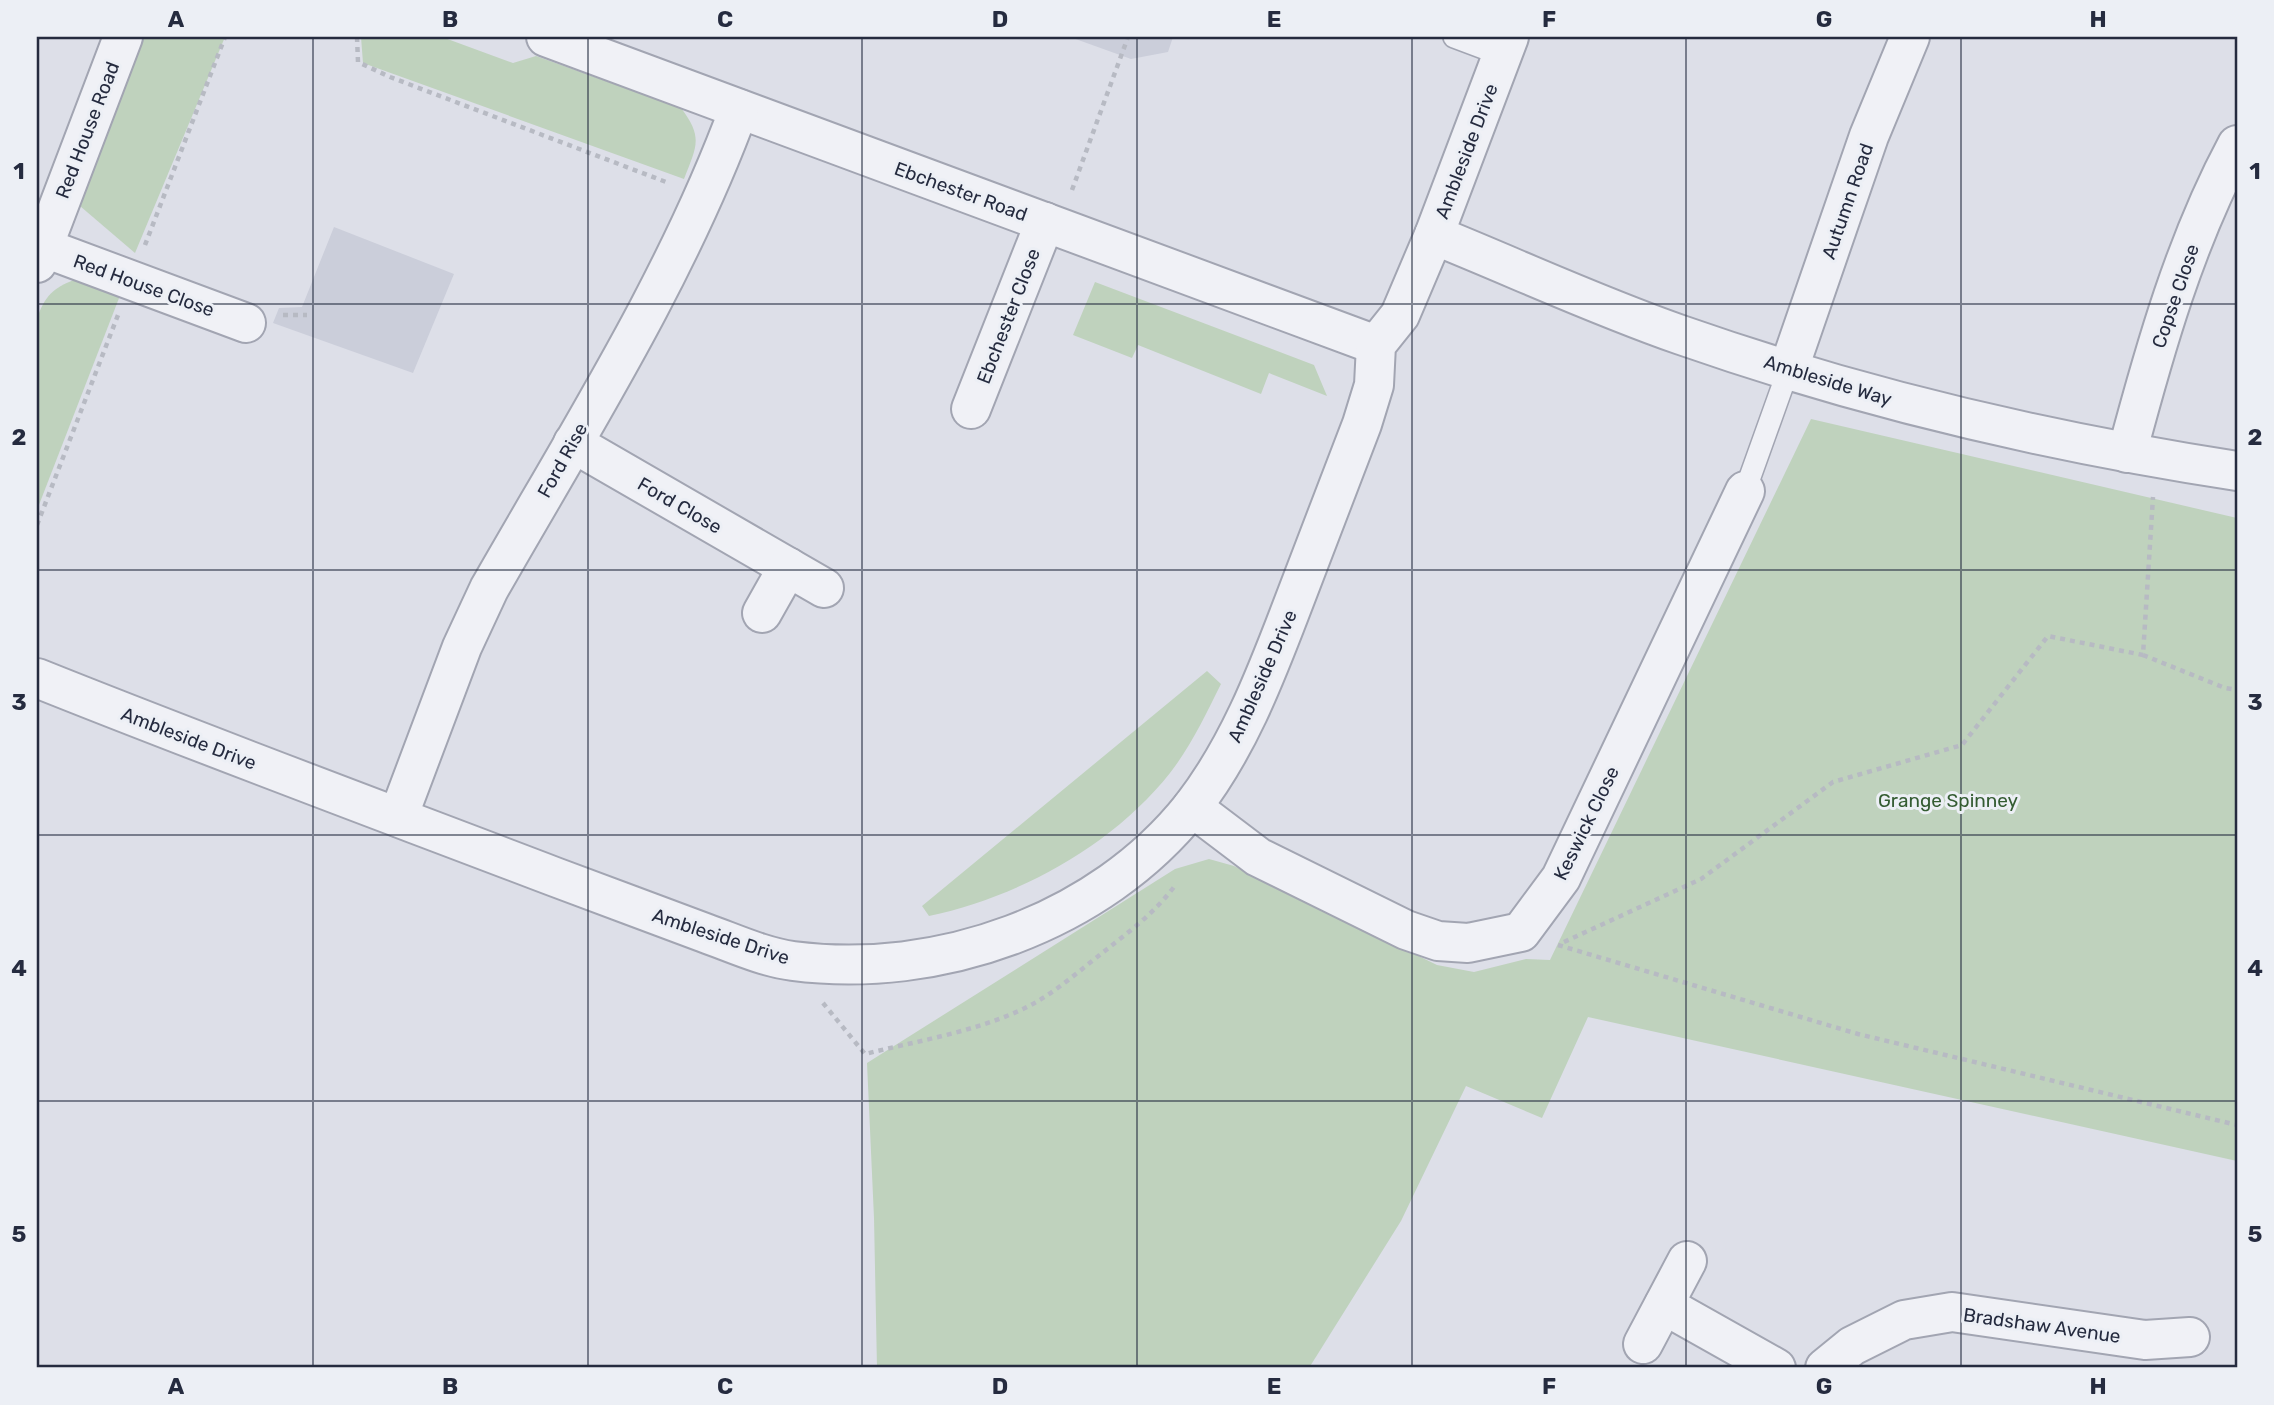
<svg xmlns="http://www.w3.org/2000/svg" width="2274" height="1405" font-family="Rubik,sans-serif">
	<rect width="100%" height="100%" fill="#dddfe8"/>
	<g fill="#cbceda">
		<polygon points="1070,37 1173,37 1168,52 1131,59"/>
		<polygon points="334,227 454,274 413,373 273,323 279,308 302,307"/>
	</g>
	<g fill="#bfd2bd">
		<polygon points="141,37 225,37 135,253 80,206"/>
		<path d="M361 37H442L513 63 536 56 681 108C704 138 696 147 684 179L363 63Z"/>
		<path d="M74 280 92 282 121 293 37 510V318C45 296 53 288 74 280Z"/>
		<polygon points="1095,282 1314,365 1327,396 1269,373 1261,394 1138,345 1132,358 1073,335"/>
		<polygon points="1811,419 2237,518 2237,1161 1588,1017 1542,1118 1466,1086 1401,1221 1309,1368 877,1368 874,1218 867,1063 1175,869 1209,859 1234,866 1437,965 1474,972 1526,959 1550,960"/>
		<path d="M1207 671 1221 684C1206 714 1191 746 1170 773 1112 846 1019 897 929 916L922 906Z"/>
	</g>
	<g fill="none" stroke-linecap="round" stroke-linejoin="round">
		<defs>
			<g id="lane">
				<polyline points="1454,37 1502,55"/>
				<polyline points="1745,491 1789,368"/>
			</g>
			<g id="street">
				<polyline points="546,37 1376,345"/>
				<path d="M1434 235C1516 268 1597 306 1681 335 1861 398 2048 442 2237 471"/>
				<polyline points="42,247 246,323"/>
				<polyline points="37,263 123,37"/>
				<polyline points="1789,368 1869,136 1910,37"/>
				<polyline points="971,409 1045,222"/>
				<polyline points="573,443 824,588"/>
				<path d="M2127 453C2155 348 2185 242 2237 145"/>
				<polyline points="762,613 788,567"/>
				<path d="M37 678C209 747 382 811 555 877 605 896 655 914 705 933 733 943 763 957 793 961 938 980 1100 923 1192 807 1237 749 1264 680 1290 612 1314 550 1338 487 1362 424L1374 385 1376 345 1400 315 1434 235 1509 37"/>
				<polyline points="1192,807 1258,857 1406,930 1438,941 1468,943 1521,932 1561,878 1745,491"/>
				<path d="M398 817 462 647 489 589C578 433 677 278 739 109"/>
				<polyline points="1664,1305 1776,1368"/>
				<polyline points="1643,1344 1687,1261"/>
				<polyline points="1825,1368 1852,1346 1904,1320 1952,1312 2145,1340 2190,1337"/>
			</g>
		</defs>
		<use href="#lane" stroke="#a2a5b2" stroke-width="24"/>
		<use href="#street" stroke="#a2a5b2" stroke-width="42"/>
		<g stroke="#b7bac3" stroke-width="4.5" stroke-dasharray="5 5" stroke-linecap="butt">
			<polyline points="357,37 358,62 390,77 666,182"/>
			<polyline points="1072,190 1128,37"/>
			<polyline points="145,245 225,37"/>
			<polyline points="283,315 307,315"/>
			<polyline points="37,525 118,315"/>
			<polyline points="2143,655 2225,688 2237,690"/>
			<polyline points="1564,942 1701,879 1833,782 1962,745 2048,636 2143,655 2153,497"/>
			<polyline points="1558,945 1858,1034 2237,1125"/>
			<path d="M823 1003 865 1054C917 1041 974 1032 1023 1009 1053 995 1080 970 1106 950 1130 931 1158 910 1176 884"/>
		</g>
		<use href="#lane" stroke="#f0f1f6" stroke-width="21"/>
		<use href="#street" stroke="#f0f1f6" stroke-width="38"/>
	</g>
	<path fill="none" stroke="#252b3f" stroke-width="2" stroke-opacity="0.55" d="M313 37V1368M588 37V1368M862 37V1368M1137 37V1368M1412 37V1368M1686 37V1368M1961 37V1368M37 304H2237M37 570H2237M37 835H2237M37 1101H2237"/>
	<g text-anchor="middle" stroke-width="6" stroke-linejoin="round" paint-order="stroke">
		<g font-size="19" fill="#252b3f" stroke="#eceff5">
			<text transform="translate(87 130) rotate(-69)" y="7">Red House Road</text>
			<text transform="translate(1466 151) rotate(-69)" y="7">Ambleside Drive</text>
			<text transform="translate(961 191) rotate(20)" y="7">Ebchester Road</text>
			<text transform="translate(1847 201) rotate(-71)" y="7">Autumn Road</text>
			<text transform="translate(144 285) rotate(20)" y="7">Red House Close</text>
			<text transform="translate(2175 296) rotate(-71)" y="7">Copse Close</text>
			<text transform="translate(1008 316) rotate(-69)" y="7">Ebchester Close</text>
			<text transform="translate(1828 380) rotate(17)" y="7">Ambleside Way</text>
			<text transform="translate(562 460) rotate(-61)" y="7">Ford Rise</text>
			<text transform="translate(680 505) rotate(30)" y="7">Ford Close</text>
			<text transform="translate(1262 676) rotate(-66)" y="7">Ambleside Drive</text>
			<text transform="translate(189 738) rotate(21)" y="7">Ambleside Drive</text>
			<text transform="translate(1586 823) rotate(-64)" y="7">Keswick Close</text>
			<text transform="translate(721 936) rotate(18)" y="7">Ambleside Drive</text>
			<text transform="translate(2042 1325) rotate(8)" y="7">Bradshaw Avenue</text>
		</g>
		<g font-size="19" fill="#345c32" stroke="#eceff5">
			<text x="1948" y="807">Grange Spinney</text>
		</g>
	</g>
	<rect width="2274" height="1405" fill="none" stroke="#eceff5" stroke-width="77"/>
	<rect x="38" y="38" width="2198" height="1328" fill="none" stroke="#252b3f" stroke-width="2.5"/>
	<g font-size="23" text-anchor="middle" font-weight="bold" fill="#252b3f">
		<text x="176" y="27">A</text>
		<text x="450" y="27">B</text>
		<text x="725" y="27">C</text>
		<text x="1000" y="27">D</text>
		<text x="1274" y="27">E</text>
		<text x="1549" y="27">F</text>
		<text x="1824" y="27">G</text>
		<text x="2098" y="27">H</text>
		<text x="19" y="179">1</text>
		<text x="2255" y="179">1</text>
		<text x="19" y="445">2</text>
		<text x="2255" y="445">2</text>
		<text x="19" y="710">3</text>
		<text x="2255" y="710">3</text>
		<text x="19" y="976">4</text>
		<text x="2255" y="976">4</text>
		<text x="19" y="1242">5</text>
		<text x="2255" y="1242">5</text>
		<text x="176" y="1394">A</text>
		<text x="450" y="1394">B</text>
		<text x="725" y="1394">C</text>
		<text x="1000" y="1394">D</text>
		<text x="1274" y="1394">E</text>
		<text x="1549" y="1394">F</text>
		<text x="1824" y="1394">G</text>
		<text x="2098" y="1394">H</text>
	</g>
</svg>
